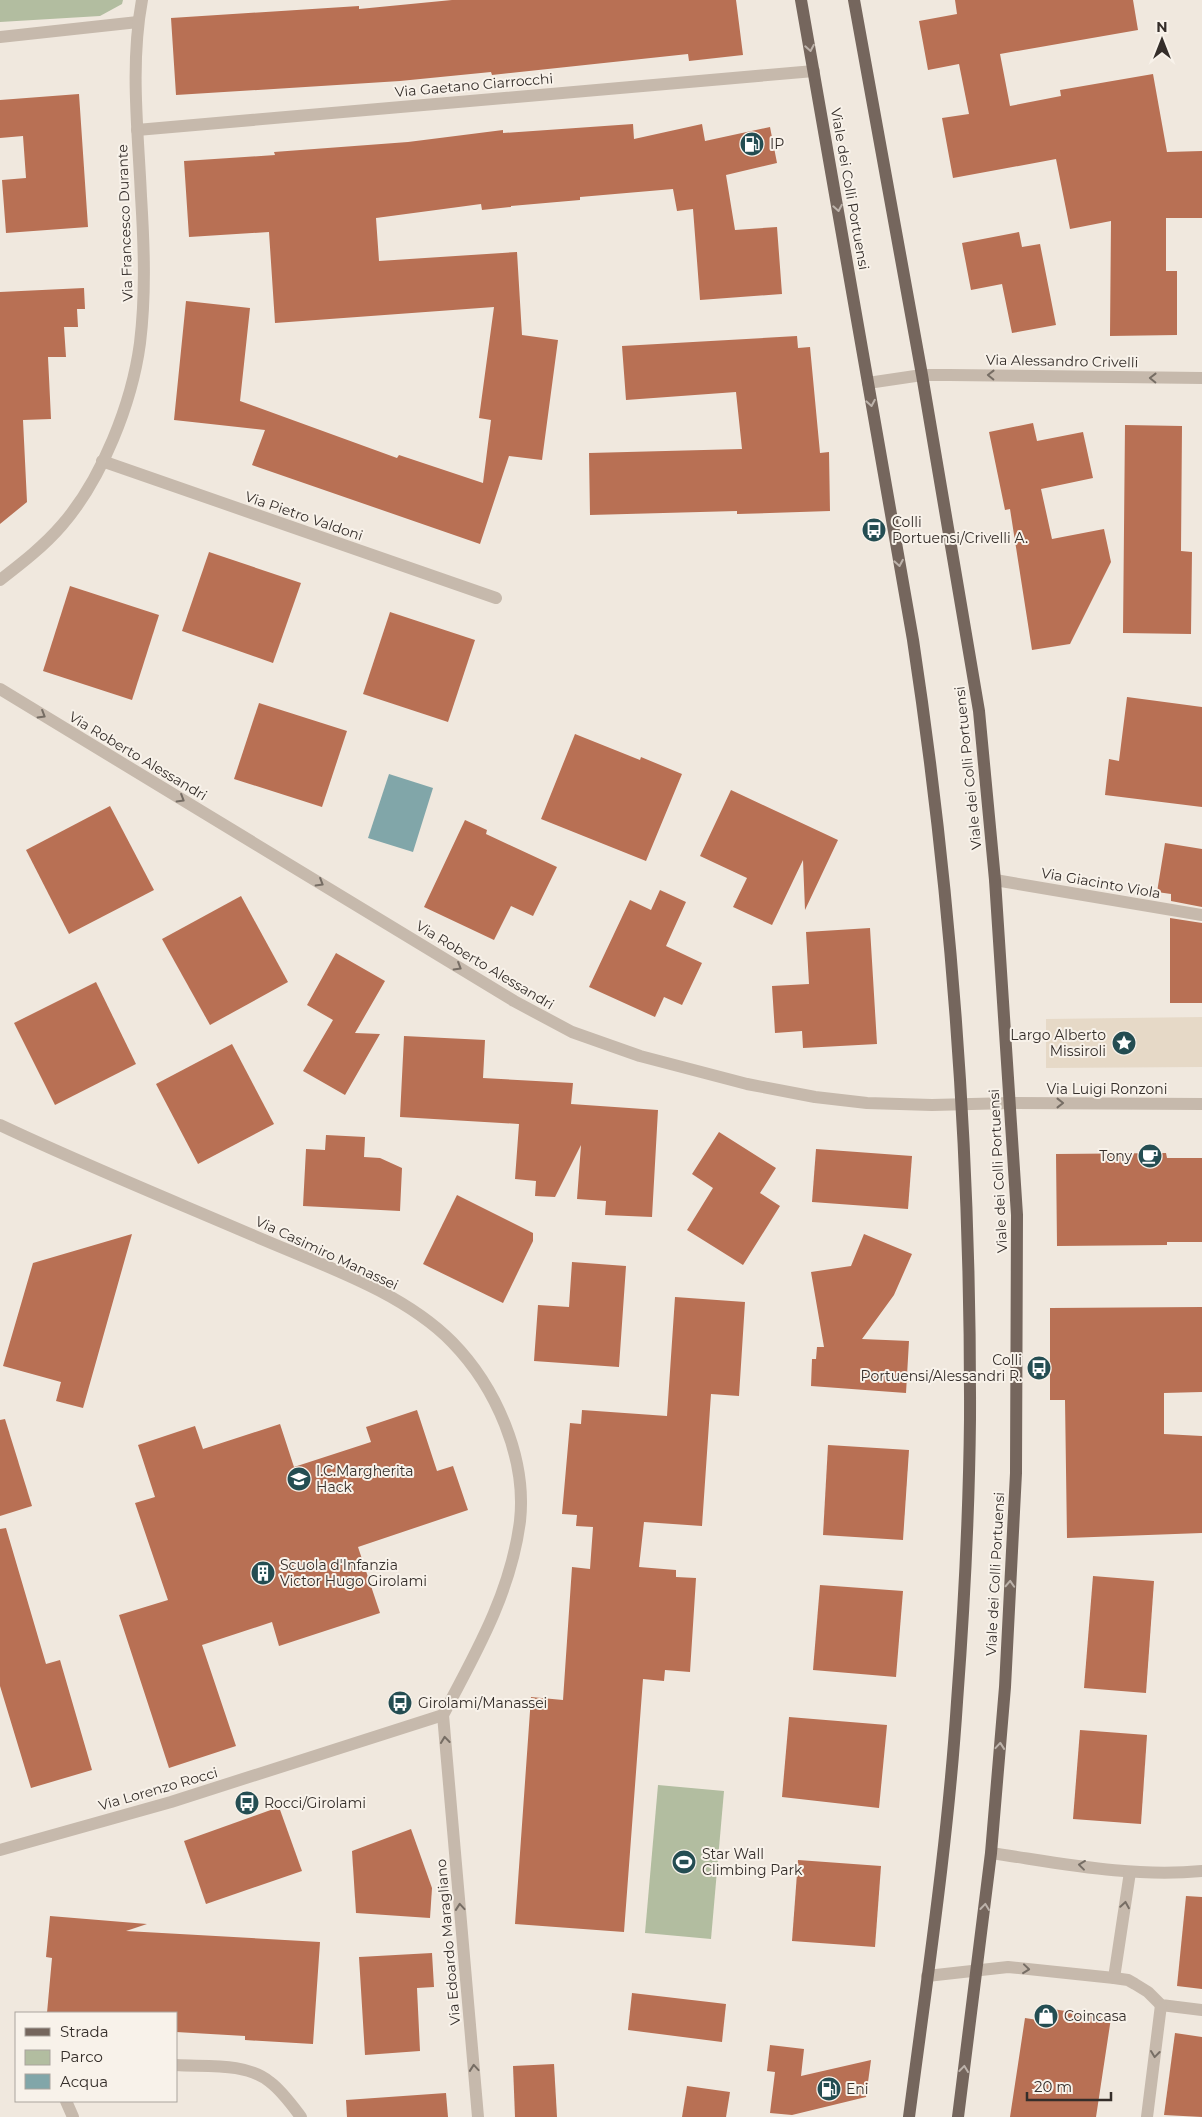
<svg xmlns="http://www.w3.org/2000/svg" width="1202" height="2117" font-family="Montserrat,sans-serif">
	<rect width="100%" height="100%" fill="#f0e8de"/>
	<g fill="#b2bda0">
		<polygon points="0,0 123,0 122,4 100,16 0,22"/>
		<polygon points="658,1785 724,1791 711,1939 645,1933"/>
	</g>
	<polygon fill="#e6d9c7" points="1202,1017 1202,1067 1046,1068 1046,1019"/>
	<polygon fill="#81a6a9" points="389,774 433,788 413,852 368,838"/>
	<g fill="#b87054">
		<polygon points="452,0 736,0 743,55 689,61 688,54 492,75 491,72 400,81 176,95 171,18 359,6 359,9"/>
		<polygon points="955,0 1133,0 1138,30 1000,54 1010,106 1061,96 1060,90 1153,74 1167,152 1202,151 1202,218 1166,218 1166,271 1177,271 1177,335 1110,336 1111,221 1070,229 1056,159 953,178 942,118 969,114 959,64 928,70 919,21 957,14"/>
		<polygon points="79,94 88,227 6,233 2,180 26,178 23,136 0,138 0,100"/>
		<polygon points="633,124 634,139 702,124 705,141 770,127 777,163 726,175 735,230 777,227 782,294 700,300 693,209 677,211 673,189 580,197 580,200 511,206 511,207 482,210 481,204 376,218 379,261 517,252 522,335 558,340 542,460 509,456 480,544 252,465 265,430 174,420 186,301 250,308 240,401 397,458 399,455 483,483 491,420 479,418 494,307 275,323 269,232 189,237 184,161 275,155 274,152 408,142 503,130 503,133"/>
		<polygon points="1019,232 1022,247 1040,244 1056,325 1012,333 1002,284 971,290 962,243"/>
		<polygon points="84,288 85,309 77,309 78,327 64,327 66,357 48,357 51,419 23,420 27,502 0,524 0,292"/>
		<polygon points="797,336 798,348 810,347 820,453 829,452 830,511 737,514 737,511 590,515 589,453 742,449 736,392 626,400 622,346"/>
		<polygon points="1033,423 1037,441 1083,432 1093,478 1041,489 1052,539 1104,529 1111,562 1070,644 1032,650 1010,509 1005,510 989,432"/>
		<polygon points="1125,425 1182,426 1181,551 1192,552 1191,634 1123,633"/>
		<polygon points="209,552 301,583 273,663 182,631"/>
		<polygon points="70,586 159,615 132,700 43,671"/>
		<polygon points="390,612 475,640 448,722 363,694"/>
		<polygon points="1127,697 1202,707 1202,807 1105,795 1109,759 1119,761"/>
		<polygon points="259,703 347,731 322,807 234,779"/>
		<polygon points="575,734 640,760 641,757 682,774 646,861 541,819"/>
		<polygon points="731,790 838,840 805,910 803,860 772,925 733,907 747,878 700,856"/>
		<polygon points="110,806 154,890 69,934 26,850"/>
		<polygon points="465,820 487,830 486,834 557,867 533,916 511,906 494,940 424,907"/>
		<polygon points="1165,843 1202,849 1202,907 1171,901 1171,894 1157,892"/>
		<polygon points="660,890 686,902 666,946 702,963 682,1005 664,997 655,1017 589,987 630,900 651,910"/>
		<polygon points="241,896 288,982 210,1025 162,939"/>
		<polygon points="1170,918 1202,923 1202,1003 1170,1003"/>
		<polygon points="870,928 877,1044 803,1048 802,1031 775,1033 772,986 809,984 806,932"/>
		<polygon points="336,953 385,981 355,1033 380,1034 345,1095 303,1071 333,1020 307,1005"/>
		<polygon points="96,982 136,1064 55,1105 14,1023"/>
		<polygon points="404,1036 485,1040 483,1078 573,1083 571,1104 658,1110 652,1217 605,1215 606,1201 577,1199 581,1145 555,1197 535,1196 536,1181 515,1179 519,1124 400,1117"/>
		<polygon points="232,1044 274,1124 198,1164 156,1084"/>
		<polygon points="719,1132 776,1168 760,1193 780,1206 743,1265 687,1230 713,1188 692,1174"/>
		<polygon points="326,1135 365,1137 364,1157 380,1158 402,1168 400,1211 303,1206 306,1149 325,1150"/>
		<polygon points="816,1149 912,1156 908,1209 812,1202"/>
		<polygon points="1166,1153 1167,1158 1202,1158 1202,1242 1167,1242 1167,1245 1057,1246 1056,1154"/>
		<polygon points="457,1195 533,1233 533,1241 503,1303 423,1264"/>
		<polygon points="132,1234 83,1408 56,1401 61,1382 3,1366 33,1263"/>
		<polygon points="864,1234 912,1254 894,1295 862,1339 909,1341 906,1393 811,1386 812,1359 816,1359 817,1347 824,1347 811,1272 851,1266"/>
		<polygon points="572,1262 626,1266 619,1367 534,1361 538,1305 569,1307"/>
		<polygon points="675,1297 745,1302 739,1396 711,1394 702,1526 644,1522 639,1567 676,1570 676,1577 696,1578 690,1672 665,1670 664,1681 643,1679 624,1932 515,1924 531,1697 563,1700 572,1567 590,1569 593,1527 576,1526 577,1515 562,1514 570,1423 581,1424 582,1410 667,1416"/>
		<polygon points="1202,1307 1202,1392 1164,1393 1164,1434 1202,1436 1202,1533 1067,1538 1065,1400 1050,1400 1050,1308"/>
		<polygon points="417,1410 437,1471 453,1466 468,1510 358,1547 380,1613 279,1646 272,1622 202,1645 236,1746 169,1768 119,1615 168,1600 135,1503 155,1497 138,1445 195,1426 203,1449 280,1424 294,1467 371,1442 366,1427"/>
		<polygon points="5,1419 32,1506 0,1516 0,1420"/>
		<polygon points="828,1445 909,1450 903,1540 823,1535"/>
		<polygon points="6,1528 46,1664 60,1660 92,1770 31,1788 0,1686 0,1529"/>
		<polygon points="1093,1576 1154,1581 1146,1693 1084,1688"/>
		<polygon points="820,1585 903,1591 896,1677 813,1670"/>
		<polygon points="789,1717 887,1725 879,1808 782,1797"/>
		<polygon points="1080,1730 1147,1735 1141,1824 1073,1819"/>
		<polygon points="279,1807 302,1871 206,1904 184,1841"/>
		<polygon points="411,1829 432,1888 430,1918 356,1913 352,1851"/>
		<polygon points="798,1860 881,1866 875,1947 792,1941"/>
		<polygon points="1186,1896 1202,1897 1202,1989 1177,1986"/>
		<polygon points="50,1916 147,1924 126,1931 320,1942 313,2044 245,2040 245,2036 176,2032 176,2013 47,2013 52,1958 46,1957"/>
		<polygon points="432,1953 434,1987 417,1988 420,2051 365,2055 359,1957"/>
		<polygon points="632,1993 726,2004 722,2042 628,2030"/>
		<polygon points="1046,2008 1111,2018 1096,2117 1010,2117 1025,2018 1044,2021"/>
		<polygon points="1175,2033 1202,2037 1202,2117 1164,2115"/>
		<polygon points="770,2045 804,2049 801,2076 871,2060 866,2097 792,2115 770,2113 775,2072 767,2071"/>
		<polygon points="554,2064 557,2117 515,2117 513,2066"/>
		<polygon points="687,2086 730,2092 726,2117 682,2117"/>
		<polygon points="446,2093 448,2117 347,2117 346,2100"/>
	</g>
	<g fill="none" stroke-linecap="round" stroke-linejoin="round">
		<g stroke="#c6b9ac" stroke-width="12">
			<polyline points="0,37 138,22"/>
			<polyline points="137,130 814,71"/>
			<polyline points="868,383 922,375 949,375 1202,378"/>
			<polyline points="102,461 496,598"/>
			<path d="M0 580C22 563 44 546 62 525 102 479 132 403 140 343 146 294 144 244 141 196 138 130 130 65 142 0"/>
			<polyline points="0,689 514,1001 572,1032 640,1056 747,1084 815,1097 867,1103 932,1105 1011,1103 1202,1104"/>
			<polyline points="995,880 1202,915"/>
			<path d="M0 1125C87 1166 176 1202 264 1240 327 1267 404 1293 452 1342 496 1387 527 1458 520 1521 511 1592 476 1653 443 1715"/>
			<polyline points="443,1715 478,2117"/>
			<polyline points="0,1850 171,1802 443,1715"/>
			<path d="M991 1853C1060 1863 1132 1878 1202 1871"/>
			<polyline points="927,1976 1008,1967 1114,1978 1130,1872"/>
			<polyline points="1114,1978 1128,1980 1135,1984 1148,1992 1161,2005 1202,2010"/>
			<path d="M176 2065C205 2067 246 2062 270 2082 282 2091 292 2105 301 2117"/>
			<polyline points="66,2101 73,2117"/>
			<polyline points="1147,2117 1161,2005"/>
		</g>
		<g stroke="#75665d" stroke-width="12">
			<path d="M801 0 913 640C952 898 971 1158 970 1419 969 1514 964 1609 957 1702 948 1841 927 1979 909 2117"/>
			<polyline points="854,0 922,375 979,711 995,880 1017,1215 1016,1473 1005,1687 991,1853 958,2117"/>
		</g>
	</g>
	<defs><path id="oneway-chevron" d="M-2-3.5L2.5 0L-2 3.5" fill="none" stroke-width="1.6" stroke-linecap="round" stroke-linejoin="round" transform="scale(1.25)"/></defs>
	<g stroke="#bdb3ab">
		<use href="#oneway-chevron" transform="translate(810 48) rotate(80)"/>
		<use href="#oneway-chevron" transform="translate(838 208) rotate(80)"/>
		<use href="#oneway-chevron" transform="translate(871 403) rotate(80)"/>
		<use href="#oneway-chevron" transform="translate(899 563) rotate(80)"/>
		<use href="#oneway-chevron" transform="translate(1010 1584) rotate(-87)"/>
		<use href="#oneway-chevron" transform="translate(1000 1746) rotate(-85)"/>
		<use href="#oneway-chevron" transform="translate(985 1907) rotate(-83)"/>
		<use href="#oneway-chevron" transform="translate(964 2069) rotate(-83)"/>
	</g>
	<g stroke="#766d64">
		<use href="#oneway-chevron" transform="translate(991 375) rotate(-179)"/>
		<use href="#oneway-chevron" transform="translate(1153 378) rotate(-179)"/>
		<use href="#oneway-chevron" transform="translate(42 715) rotate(31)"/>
		<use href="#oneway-chevron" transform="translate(181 799) rotate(31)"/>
		<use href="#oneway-chevron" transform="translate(320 883) rotate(31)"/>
		<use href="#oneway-chevron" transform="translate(458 967) rotate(31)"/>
		<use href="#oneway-chevron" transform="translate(1060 1103)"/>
		<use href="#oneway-chevron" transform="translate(445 1740) rotate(-96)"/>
		<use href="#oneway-chevron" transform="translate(1082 1865) rotate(-173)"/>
		<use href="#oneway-chevron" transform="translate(1125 1905) rotate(-81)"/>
		<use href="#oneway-chevron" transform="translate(460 1907) rotate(-95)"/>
		<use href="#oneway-chevron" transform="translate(1026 1969) rotate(6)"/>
		<use href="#oneway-chevron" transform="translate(1155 2054) rotate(97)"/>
		<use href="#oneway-chevron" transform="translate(474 2068) rotate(-95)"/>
	</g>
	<defs>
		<symbol id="fuel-disc" viewBox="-11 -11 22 22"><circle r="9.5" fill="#244d52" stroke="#f8f2ea"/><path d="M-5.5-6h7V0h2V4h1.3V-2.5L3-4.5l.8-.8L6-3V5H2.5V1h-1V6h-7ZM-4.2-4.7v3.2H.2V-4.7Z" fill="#fff"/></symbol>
		<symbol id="bus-disc" viewBox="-11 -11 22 22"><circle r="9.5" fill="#244d52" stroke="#f8f2ea"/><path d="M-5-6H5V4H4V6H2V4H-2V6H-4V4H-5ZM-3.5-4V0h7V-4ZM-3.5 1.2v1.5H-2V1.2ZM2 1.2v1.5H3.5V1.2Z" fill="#fff"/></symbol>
		<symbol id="sight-disc" viewBox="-11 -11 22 22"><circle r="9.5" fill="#244d52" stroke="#f8f2ea"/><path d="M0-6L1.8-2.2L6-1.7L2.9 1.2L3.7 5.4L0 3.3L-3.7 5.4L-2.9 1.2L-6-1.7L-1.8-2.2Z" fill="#fff"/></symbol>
		<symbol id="cafe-disc" viewBox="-11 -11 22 22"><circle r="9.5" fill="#244d52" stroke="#f8f2ea"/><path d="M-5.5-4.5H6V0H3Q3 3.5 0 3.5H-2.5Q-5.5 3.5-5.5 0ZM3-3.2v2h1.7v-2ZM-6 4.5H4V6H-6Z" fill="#fff"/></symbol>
		<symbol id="school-disc" viewBox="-11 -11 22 22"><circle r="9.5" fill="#244d52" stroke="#f8f2ea"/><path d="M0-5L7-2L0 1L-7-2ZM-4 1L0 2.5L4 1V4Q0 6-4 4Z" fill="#fff"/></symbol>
		<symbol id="building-disc" viewBox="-11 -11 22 22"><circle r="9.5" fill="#244d52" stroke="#f8f2ea"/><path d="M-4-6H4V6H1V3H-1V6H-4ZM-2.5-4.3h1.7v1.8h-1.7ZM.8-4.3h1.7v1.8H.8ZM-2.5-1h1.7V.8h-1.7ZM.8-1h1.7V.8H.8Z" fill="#fff"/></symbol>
		<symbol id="stadium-disc" viewBox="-11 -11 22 22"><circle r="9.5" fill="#244d52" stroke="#f8f2ea"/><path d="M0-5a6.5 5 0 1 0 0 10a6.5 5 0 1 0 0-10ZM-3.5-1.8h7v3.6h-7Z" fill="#fff"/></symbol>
		<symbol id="shop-disc" viewBox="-11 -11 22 22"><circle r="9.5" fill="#244d52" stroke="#f8f2ea"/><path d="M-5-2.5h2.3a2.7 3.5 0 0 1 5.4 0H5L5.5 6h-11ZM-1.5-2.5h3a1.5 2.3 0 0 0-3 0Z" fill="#fff"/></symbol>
	</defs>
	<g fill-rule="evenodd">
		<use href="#fuel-disc" x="738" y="130" width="28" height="28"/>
		<use href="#bus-disc" x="860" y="516" width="28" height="28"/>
		<use href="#sight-disc" x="1110" y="1029" width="28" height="28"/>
		<use href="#cafe-disc" x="1136" y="1142" width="28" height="28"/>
		<use href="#bus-disc" x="1025" y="1354" width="28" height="28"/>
		<use href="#school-disc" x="285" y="1465" width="28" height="28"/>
		<use href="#building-disc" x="249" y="1559" width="28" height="28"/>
		<use href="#bus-disc" x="386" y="1689" width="28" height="28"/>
		<use href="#bus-disc" x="233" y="1789" width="28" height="28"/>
		<use href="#stadium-disc" x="670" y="1848" width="28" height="28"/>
		<use href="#shop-disc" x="1032" y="2002" width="28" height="28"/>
		<use href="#fuel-disc" x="815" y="2075" width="28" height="28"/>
	</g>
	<g text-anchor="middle" stroke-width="4" stroke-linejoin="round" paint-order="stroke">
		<g font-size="14" fill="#352e2a" stroke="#f8f2ea">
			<text transform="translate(474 85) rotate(-5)" y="5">Via Gaetano Ciarrocchi</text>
			<text transform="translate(850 189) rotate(80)" y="5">Viale dei Colli Portuensi</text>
			<text transform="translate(125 223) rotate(-92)" y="5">Via Francesco Durante</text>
			<text transform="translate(1062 361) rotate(1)" y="5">Via Alessandro Crivelli</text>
			<text transform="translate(304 516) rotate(19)" y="5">Via Pietro Valdoni</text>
			<text transform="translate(138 756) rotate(31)" y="5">Via Roberto Alessandri</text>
			<text transform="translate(968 768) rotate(-96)" y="5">Viale dei Colli Portuensi</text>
			<text transform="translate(1101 883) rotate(10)" y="5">Via Giacinto Viola</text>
			<text transform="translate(485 965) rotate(31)" y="5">Via Roberto Alessandri</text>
			<text x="1107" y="1094">Via Luigi Ronzoni</text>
			<text transform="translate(998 1171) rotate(-93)" y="5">Viale dei Colli Portuensi</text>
			<text transform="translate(327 1253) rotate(25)" y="5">Via Casimiro Manassei</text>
			<text transform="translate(995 1574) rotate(-87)" y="5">Viale dei Colli Portuensi</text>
			<text transform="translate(158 1789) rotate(-16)" y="5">Via Lorenzo Rocci</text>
			<text transform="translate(448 1942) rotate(-95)" y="5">Via Edoardo Maragliano</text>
		</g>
		<g font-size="14" fill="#352e2a" stroke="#f8f2ea" text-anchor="start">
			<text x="770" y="149">IP</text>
			<text x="892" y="527">Colli<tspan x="892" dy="16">Portuensi/Crivelli A.</tspan></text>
			<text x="1106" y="1040" text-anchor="end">Largo Alberto<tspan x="1106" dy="16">Missiroli</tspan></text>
			<text x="1132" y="1161" text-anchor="end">Tony</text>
			<text x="1022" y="1365" text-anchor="end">Colli<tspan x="1022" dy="16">Portuensi/Alessandri R.</tspan></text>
			<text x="316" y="1476">I.C.Margherita<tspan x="316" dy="16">Hack</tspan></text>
			<text x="280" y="1570">Scuola d'Infanzia<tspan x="280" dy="16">Victor Hugo Girolami</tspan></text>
			<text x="418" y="1708">Girolami/Manassei</text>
			<text x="264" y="1808">Rocci/Girolami</text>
			<text x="702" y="1859">Star Wall<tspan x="702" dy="16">Climbing Park</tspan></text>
			<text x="1064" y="2021">Coincasa</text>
			<text x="846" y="2094">Eni</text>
		</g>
	</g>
	<rect x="15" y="2012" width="162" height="90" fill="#f8f2ea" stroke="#aaa49d"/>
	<rect x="25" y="2028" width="25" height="8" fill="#75665d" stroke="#aaa49d"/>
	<text x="60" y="2037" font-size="15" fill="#352e2a">Strada</text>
	<rect x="25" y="2050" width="25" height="15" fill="#b2bda0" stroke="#aaa49d"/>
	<text x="60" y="2062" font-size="15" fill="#352e2a">Parco</text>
	<rect x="25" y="2074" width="25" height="15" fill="#81a6a9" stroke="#aaa49d"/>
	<text x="60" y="2087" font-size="15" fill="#352e2a">Acqua</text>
	<g transform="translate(1162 40)" stroke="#f8f2ea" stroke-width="4" paint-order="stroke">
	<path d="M0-4L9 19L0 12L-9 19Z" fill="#352e2a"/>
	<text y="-8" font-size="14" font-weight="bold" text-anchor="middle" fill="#352e2a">N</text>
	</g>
	<path d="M1027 2092v8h84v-8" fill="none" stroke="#352e2a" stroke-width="2.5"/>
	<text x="1034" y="2092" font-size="15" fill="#352e2a" stroke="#f8f2ea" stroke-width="4" paint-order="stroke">20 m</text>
</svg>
